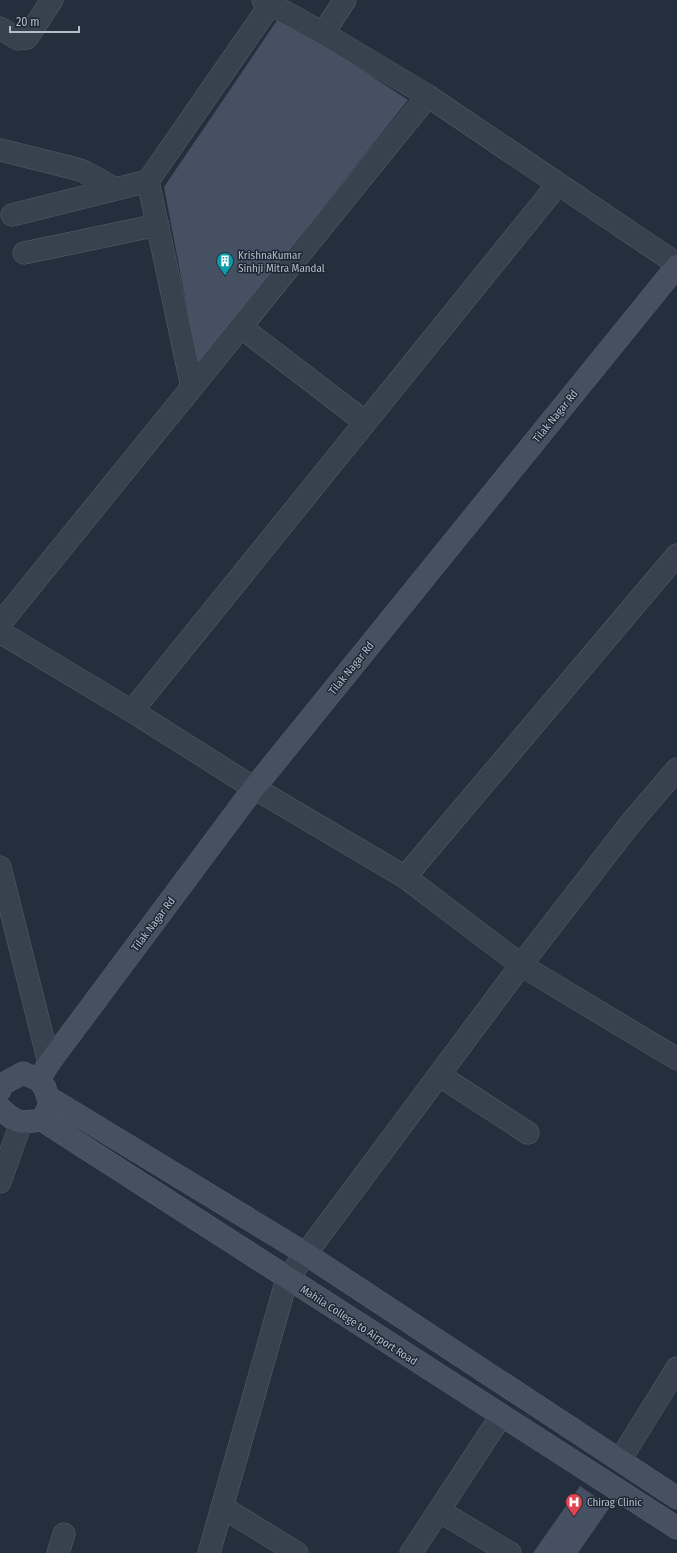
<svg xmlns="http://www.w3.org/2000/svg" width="677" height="1553" font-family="'Fira Sans Condensed',sans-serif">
	<rect width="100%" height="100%" fill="#242f3e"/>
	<g fill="#455162">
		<polygon points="280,16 408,100 198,366 164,187"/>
		<polygon points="580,1486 610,1507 578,1553 533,1553"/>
	</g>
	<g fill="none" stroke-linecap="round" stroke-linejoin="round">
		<defs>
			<g id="street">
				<polyline points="263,0 323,33 428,96 677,264"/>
				<polyline points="0,28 18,39 27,38 52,0"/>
				<polyline points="323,33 345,0"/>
				<polyline points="0,150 73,168 83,171 116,189"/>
				<polyline points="12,215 148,181"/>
				<polyline points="24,253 158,225"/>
				<polyline points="241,327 365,422"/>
				<polyline points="192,387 148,181 270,5"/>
				<polyline points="0,624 428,96"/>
				<polyline points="0,632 140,716 254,788 405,877 521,965 677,1059"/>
				<polyline points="132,711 558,184"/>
				<polyline points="0,867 49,1063"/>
				<polyline points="405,877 677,555"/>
				<polyline points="439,1075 528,1133"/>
				<polyline points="0,1182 21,1123"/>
				<polyline points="620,1460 677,1368"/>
				<polyline points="222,1507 297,1553"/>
				<polyline points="439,1511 510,1553"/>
				<polyline points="58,1553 64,1534"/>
				<polyline points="209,1553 287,1279 521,965 630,824 677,769"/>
				<polyline points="411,1553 501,1416"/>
			</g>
			<g id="secondary">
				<polyline points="39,1080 49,1063 254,788 677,266"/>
				<path d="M0 1090 1 1085 23 1073 39 1080 45 1088 50 1105 42 1120C21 1123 16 1124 0 1108"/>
				<polyline points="48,1097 306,1254 677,1498"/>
				<polyline points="42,1120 677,1528"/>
			</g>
		</defs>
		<use href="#street" stroke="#565f6c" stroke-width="23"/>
		<use href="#secondary" stroke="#565f6c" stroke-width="23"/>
		<use href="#street" stroke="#38414e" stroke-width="22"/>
		<use href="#secondary" stroke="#465061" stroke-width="22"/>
	</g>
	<defs>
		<symbol id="building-pin" viewBox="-11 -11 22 30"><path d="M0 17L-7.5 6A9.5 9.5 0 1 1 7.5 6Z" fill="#0f9aa8" stroke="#1d2633"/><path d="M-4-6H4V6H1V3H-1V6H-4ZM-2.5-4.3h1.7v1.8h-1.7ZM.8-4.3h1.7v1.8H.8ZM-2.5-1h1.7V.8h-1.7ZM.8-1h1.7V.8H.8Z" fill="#fff"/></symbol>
		<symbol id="hospital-pin" viewBox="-11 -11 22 30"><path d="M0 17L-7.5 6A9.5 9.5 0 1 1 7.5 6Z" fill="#e0444e" stroke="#1d2633"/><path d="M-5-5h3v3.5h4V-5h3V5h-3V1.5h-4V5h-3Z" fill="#fff"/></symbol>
	</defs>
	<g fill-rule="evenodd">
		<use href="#building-pin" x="215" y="251" width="20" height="27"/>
		<use href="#hospital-pin" x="564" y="1492" width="20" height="27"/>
	</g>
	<g text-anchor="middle" stroke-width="3" stroke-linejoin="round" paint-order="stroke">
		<g font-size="11" fill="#b4bcc9" stroke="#1d2633" text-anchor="start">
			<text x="238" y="259">KrishnaKumar<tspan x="238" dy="13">Sinhji Mitra Mandal</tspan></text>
			<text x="587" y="1506">Chirag Clinic</text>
		</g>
		<g font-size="11" fill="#b4bcc9" stroke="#1d2633">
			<text transform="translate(555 416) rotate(-51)" y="4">Tilak Nagar Rd</text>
			<text transform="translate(351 668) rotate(-51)" y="4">Tilak Nagar Rd</text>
			<text transform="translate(153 924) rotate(-53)" y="4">Tilak Nagar Rd</text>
			<text transform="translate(359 1325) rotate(33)" y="4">Mahila College to Airport Road</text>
		</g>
	</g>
	<path d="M10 26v6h69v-6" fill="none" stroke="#b4bcc9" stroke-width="2"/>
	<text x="16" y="26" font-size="12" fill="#b4bcc9" stroke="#1d2633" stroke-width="3" paint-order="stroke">20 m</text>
</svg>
